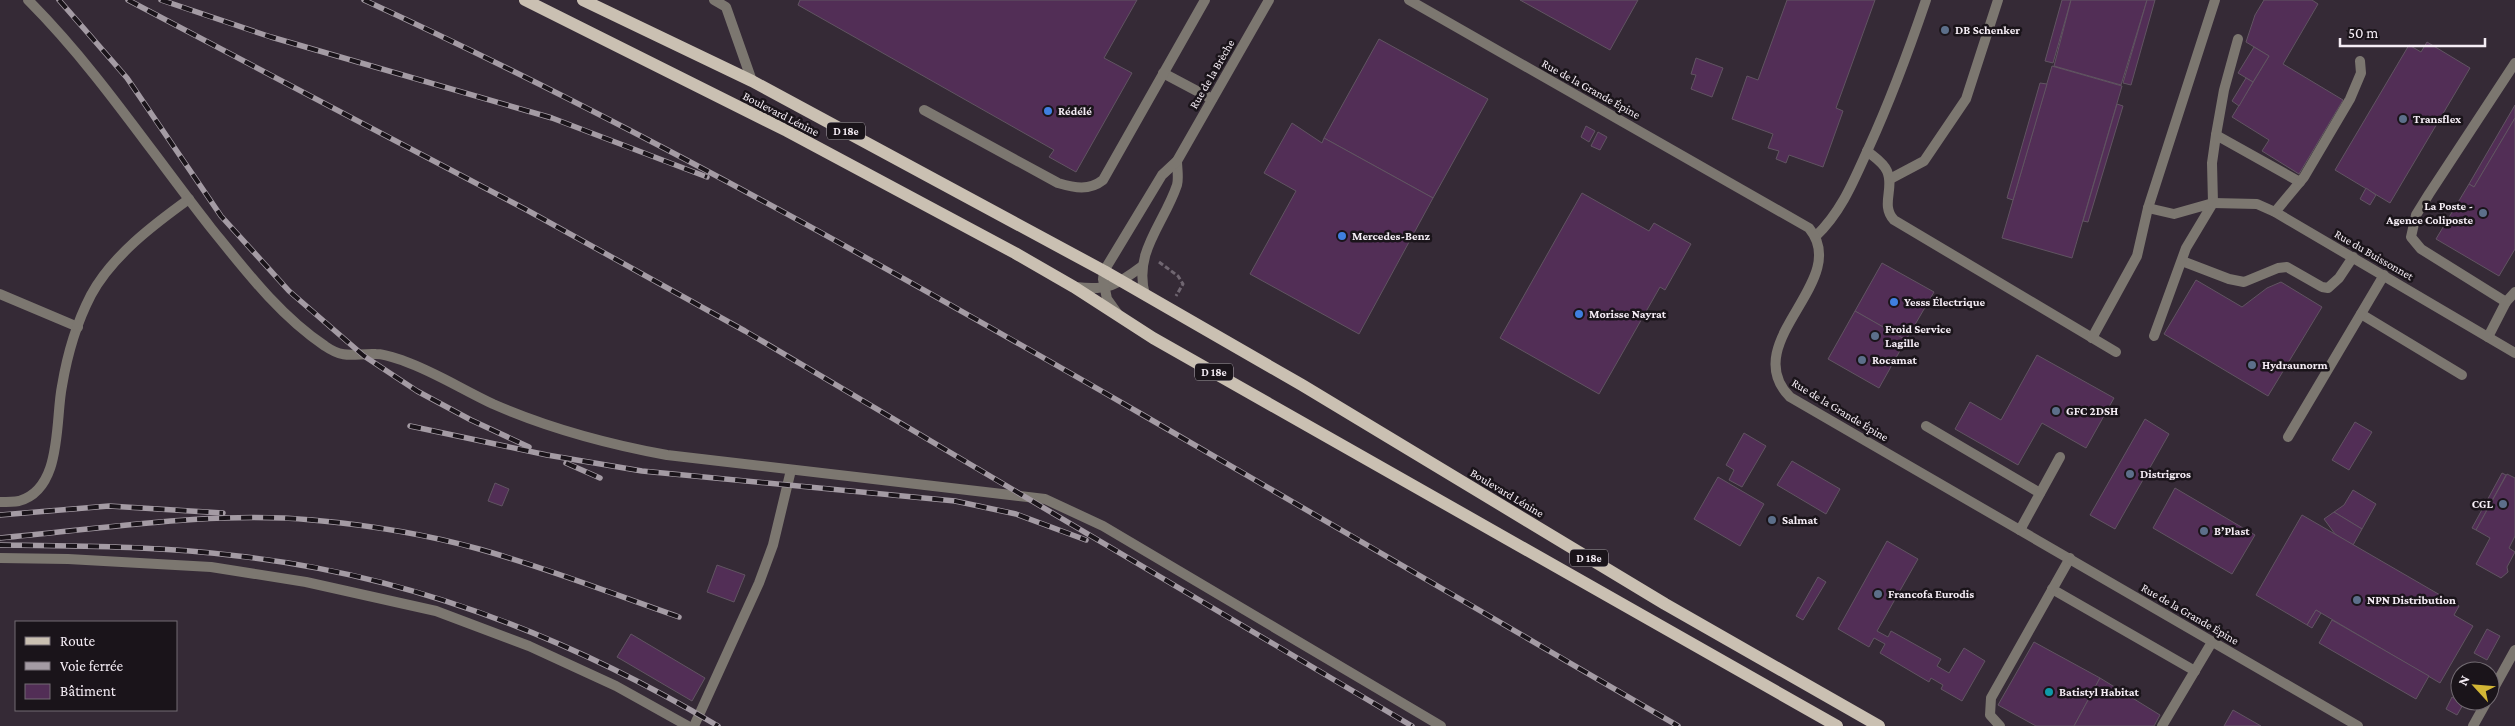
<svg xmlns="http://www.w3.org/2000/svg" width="2515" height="726" font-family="'Crimson Pro',serif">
	<rect width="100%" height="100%" fill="#352a36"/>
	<g fill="#522e56" stroke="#615462">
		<polygon points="800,0 1137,0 1104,58 1132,73 1076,172 1049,157 1054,150 798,5"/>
		<polygon points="1520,0 1638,0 1610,50"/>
		<polygon points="1787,0 1875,0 1836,108 1843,111 1823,167 1789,155 1786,163 1776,159 1779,151 1768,148 1773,134 1732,119 1747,76 1758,80"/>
		<polygon points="2062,0 2071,0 2053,63 2045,61"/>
		<polygon points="2071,0 2147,0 2121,85 2054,66"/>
		<polygon points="2147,0 2155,0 2131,85 2123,83"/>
		<polygon points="2264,0 2312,0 2318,4 2283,64 2343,100 2299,174 2262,151 2269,140 2232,117 2269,56 2246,42 2255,15"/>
		<polygon points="1379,39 1488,99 1433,198 1324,138"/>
		<polygon points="2427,42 2470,68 2390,203 2335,170 2409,45 2421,52"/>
		<polygon points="2254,47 2269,56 2253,82 2238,73"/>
		<polygon points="1696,58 1723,68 1712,97 1691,89 1696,75 1691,74"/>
		<polygon points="2052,66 2122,86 2072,258 2002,238"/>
		<polygon points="2246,78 2253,82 2239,106 2232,101"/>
		<polygon points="2040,83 2047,84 2013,200 2007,198"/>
		<polygon points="2117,104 2123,106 2088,222 2083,221"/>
		<polygon points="2515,105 2515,118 2474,187 2469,184"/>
		<polygon points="2515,118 2515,249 2499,276 2436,239 2469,184 2474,187"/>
		<polygon points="1292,123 1322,143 1324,138 1433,198 1359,334 1250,274 1296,191 1264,173"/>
		<polygon points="1586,126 1595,131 1589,142 1581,137"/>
		<polygon points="1598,132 1607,137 1600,150 1591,146"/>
		<polygon points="2366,188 2376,195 2370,205 2360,199"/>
		<polygon points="1582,193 1649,231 1654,223 1691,244 1665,290 1660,287 1599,394 1500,338"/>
		<polygon points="1882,263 1934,292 1906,340 1855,311"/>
		<polygon points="2196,280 2242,307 2267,288 2281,282 2322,307 2268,396 2164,334"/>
		<polygon points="1855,311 1906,340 1879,388 1828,359"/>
		<polygon points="2037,355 2114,398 2086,448 2042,423 2018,465 1955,429 1970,402 2001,420"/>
		<polygon points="2145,419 2169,434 2115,529 2090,515"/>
		<polygon points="2355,422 2372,432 2349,470 2332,460"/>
		<polygon points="1744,433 1766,446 1742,487 1729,480 1734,470 1726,465"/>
		<polygon points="1792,461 1840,489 1826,514 1777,485"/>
		<polygon points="2502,473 2506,475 2476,530 2472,528"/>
		<polygon points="2507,474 2515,478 2515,536 2509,548 2515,552 2507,567 2508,572 2501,578 2476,564 2490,538 2476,530"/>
		<polygon points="1718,477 1764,504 1740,546 1694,519"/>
		<polygon points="495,483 509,489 502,506 488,501"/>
		<polygon points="2175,488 2255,535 2232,574 2153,528"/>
		<polygon points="2353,490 2376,504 2362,529 2334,512 2344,505"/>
		<polygon points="2334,512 2362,529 2353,545 2335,534 2324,519"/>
		<polygon points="2302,515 2459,606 2454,615 2473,626 2440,683 2316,610 2307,625 2256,595"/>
		<polygon points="1887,541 1918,559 1877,631 1888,637 1891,631 1941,659 1937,666 1949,673 1964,648 1985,661 1962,701 1941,689 1943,685 1931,678 1929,682 1880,653 1885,644 1874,638 1869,647 1838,629"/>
		<polygon points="717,565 745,575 734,602 707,592"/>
		<polygon points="1818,577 1826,582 1803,620 1796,616"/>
		<polygon points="2316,610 2321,613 2312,628 2307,625"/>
		<polygon points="2332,620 2429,676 2416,699 2319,643"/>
		<polygon points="2487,629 2500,636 2487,660 2474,653"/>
		<polygon points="631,634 705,678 692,701 617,657"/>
		<polygon points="2034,642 2100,678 2074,726 2036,726 1998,705"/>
		<polygon points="2100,678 2160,715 2154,726 2074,726"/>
		<polygon points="2452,697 2464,703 2457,715 2446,709"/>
		<polygon points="2233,710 2261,726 2224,726"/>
	</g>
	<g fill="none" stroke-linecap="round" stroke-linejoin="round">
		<polyline stroke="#706671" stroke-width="3" stroke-dasharray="5 2.5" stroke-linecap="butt" points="1159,262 1178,276 1183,284 1176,296"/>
		<g stroke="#7c7770" stroke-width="10">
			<path d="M28 0C97 69 151 152 211 228 245 270 280 316 325 346 345 360 355 353 376 354 385 354 395 358 404 361 435 372 463 390 493 404 548 428 607 444 667 455L1045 499 1103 526 1441 726"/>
			<polyline points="714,0 726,7 752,81"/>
			<polyline points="1163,73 1212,99"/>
			<path d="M924 110 1058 183C1075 188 1089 191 1103 180L1205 0"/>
			<polyline points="2216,135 2300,182"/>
			<path d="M1867 151C1874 157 1883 162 1887 171 1895 188 1880 205 1894 220L2116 352"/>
			<polyline points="1890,179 1924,161 1966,99 1998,0"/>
			<polyline points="2213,203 2174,214 2148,208 2215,0"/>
			<polyline points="2275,212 2304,177 2350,99 2361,73 2360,61"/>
			<path d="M1816 236C1842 211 1854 180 1869 147 1891 99 1909 50 1926 0"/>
			<polyline points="2182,261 2229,279 2244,282 2278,268 2287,267 2322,287 2328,288 2339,278 2353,257"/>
			<polyline points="0,294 78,327"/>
			<polyline points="2506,302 2421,249 2411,237 2416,215 2429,194 2515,63"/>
			<polyline points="2361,314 2462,375"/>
			<polyline points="2154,336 2186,248 2213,203 2212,163 2216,135 2224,90 2238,39"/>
			<polyline points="2488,337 2506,302 2515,292"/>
			<polyline points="2092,338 2137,256 2148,208"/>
			<polyline points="1926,426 2040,493"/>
			<polyline points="2288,437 2384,275"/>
			<path d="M0 502C6 502 13 502 19 501 63 489 55 420 62 386 67 356 77 322 91 295 112 256 153 225 189 199"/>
			<polyline points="2020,530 2060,457"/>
			<polyline points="0,558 68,559 211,567 306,582 436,611 529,646 616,686 688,726"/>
			<polyline points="2052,589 2195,671"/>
			<polyline points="694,726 759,583 773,545 791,470"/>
			<polyline points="2000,726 1990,715 1991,698 2070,558"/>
			<polyline points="2162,726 2212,642"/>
		</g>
		<g stroke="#7c7770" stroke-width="10">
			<path d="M1409 0 1809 228C1853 281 1736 342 1790 397L2358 726"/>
			<polyline points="2213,203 2257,204 2275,212 2515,353"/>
			<path d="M1076 287C1107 291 1117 285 1141 267"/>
			<path d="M1145 295C1133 252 1164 224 1177 185 1179 178 1177 168 1177 161"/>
			<polyline points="1117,313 1107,299 1103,279 1104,271 1162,175 1177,161 1269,0"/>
			<polyline points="2490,695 2515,650"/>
			<polyline points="2473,726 2487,701"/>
		</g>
		<g stroke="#cac0b2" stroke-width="12">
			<polyline points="525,0 787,131 1015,253 1074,287 1153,338 1837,726"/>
			<polyline points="583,0 752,81 1104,271 1302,385 1665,604 1879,726"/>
		</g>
		<defs>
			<g id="rail">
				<polyline points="59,0 127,78 221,216 289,291 364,356 417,391 471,420 529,447"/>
				<polyline points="128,0 525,209 745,331 1412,726"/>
				<polyline points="161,0 271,37 552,118 707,177"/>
				<path d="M364 0C632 123 888 268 1143 415 1322 519 1500 622 1678 726"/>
				<polyline points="410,426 547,455 642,471 955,501 1016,514 1086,540"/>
				<polyline points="566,463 600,478"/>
				<polyline points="0,515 109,506 223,513"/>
				<path d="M0 538C101 529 211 511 312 520 368 525 425 534 479 549 547 568 613 594 679 617"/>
				<path d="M0 545C79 546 159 546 238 556 410 575 570 638 718 726"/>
			</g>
		</defs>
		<use href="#rail" stroke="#a49ba4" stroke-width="5.5"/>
		<use href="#rail" stroke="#1a141a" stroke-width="4" stroke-dasharray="11" stroke-linecap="butt"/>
	</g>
	<g fill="#5c6f8a" stroke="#1a141a" stroke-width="2">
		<circle cx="1945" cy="30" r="5"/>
		<circle cx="2403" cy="119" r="5"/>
		<circle cx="2483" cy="213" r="5"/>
		<circle cx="1875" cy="336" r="5"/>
		<circle cx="1862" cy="360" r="5"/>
		<circle cx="2252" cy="365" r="5"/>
		<circle cx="2056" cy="411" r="5"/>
		<circle cx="2130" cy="474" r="5"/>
		<circle cx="2503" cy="504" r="5"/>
		<circle cx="1772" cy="520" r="5"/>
		<circle cx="2204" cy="531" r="5"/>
		<circle cx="1878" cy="594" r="5"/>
		<circle cx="2357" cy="600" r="5"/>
	</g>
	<g fill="#3f7fe0" stroke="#1a141a" stroke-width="2">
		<circle cx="1048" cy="111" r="5"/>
		<circle cx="1342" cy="236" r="5"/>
		<circle cx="1894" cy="302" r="5"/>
		<circle cx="1579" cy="314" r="5"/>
	</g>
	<circle fill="#0f9aa8" stroke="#1a141a" stroke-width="2" cx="2049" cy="692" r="5"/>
	<g text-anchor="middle" stroke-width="5" stroke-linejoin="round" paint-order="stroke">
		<g fill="#1a141a" stroke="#b3acb3" stroke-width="1">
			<rect x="827" y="122.5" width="38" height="17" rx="4"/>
			<rect x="1195" y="363.5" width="38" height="17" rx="4"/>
			<rect x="1570" y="549.5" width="38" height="17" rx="4"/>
		</g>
		<g font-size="11" font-weight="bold" fill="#f5edf5">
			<text x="846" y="135">D 18e</text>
			<text x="1214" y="376">D 18e</text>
			<text x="1589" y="562">D 18e</text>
		</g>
		<g font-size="12" font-weight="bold" fill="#f5edf5" stroke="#1a141a" text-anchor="start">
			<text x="1955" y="34">DB Schenker</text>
			<text x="1058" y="115">Rédélé</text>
			<text x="2413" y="123">Transflex</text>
			<text x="2473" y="210" text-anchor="end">La Poste -<tspan x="2473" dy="14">Agence Coliposte</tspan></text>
			<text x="1352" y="240">Mercedes-Benz</text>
			<text x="1904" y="306">Yesss Électrique</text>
			<text x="1589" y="318">Morisse Nayrat</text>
			<text x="1885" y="333">Froid Service<tspan x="1885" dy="14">Lagille</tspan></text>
			<text x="1872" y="364">Rocamat</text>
			<text x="2262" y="369">Hydraunorm</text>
			<text x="2066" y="415">GFC 2DSH</text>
			<text x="2140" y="478">Distrigros</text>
			<text x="2493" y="508" text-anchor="end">CGL</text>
			<text x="1782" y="524">Salmat</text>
			<text x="2214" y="535">B’Plast</text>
			<text x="1888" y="598">Francofa Eurodis</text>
			<text x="2367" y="604">NPN Distribution</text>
			<text x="2059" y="696">Batistyl Habitat</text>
		</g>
		<g font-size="12" fill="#f5edf5" stroke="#1a141a">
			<text transform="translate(1212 74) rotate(-60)" y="4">Rue de la Brèche</text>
			<text transform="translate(1591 89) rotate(29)" y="4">Rue de la Grande Épine</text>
			<text transform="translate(781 114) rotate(27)" y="4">Boulevard Lénine</text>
			<text transform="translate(2374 255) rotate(30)" y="4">Rue du Buissonnet</text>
			<text transform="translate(1840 410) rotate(31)" y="4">Rue de la Grande Épine</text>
			<text transform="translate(1507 493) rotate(31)" y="4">Boulevard Lénine</text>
			<text transform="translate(2190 614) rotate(30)" y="4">Rue de la Grande Épine</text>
		</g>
	</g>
	<rect x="15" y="621" width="162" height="90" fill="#1a141a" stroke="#726b72"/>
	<rect x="25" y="637" width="25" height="8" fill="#cac0b2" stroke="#726b72"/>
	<text x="60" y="646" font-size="15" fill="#f5edf5">Route</text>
	<rect x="25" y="662" width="25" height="8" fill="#a49ba4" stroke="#726b72"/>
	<text x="60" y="671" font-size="15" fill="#f5edf5">Voie ferrée</text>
	<rect x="25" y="684" width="25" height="15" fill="#522e56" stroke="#726b72"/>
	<text x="60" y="696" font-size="15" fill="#f5edf5">Bâtiment</text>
	<g transform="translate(2475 686) rotate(296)"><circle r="24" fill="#1a141a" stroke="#726b72"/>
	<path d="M0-4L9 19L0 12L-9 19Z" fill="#d3b635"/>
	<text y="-8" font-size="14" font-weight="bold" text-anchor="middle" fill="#f5edf5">N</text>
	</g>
	<path d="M2340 38v8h145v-8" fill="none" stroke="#f5edf5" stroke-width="2.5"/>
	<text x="2348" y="38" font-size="15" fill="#f5edf5" stroke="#1a141a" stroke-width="4" paint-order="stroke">50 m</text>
</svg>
